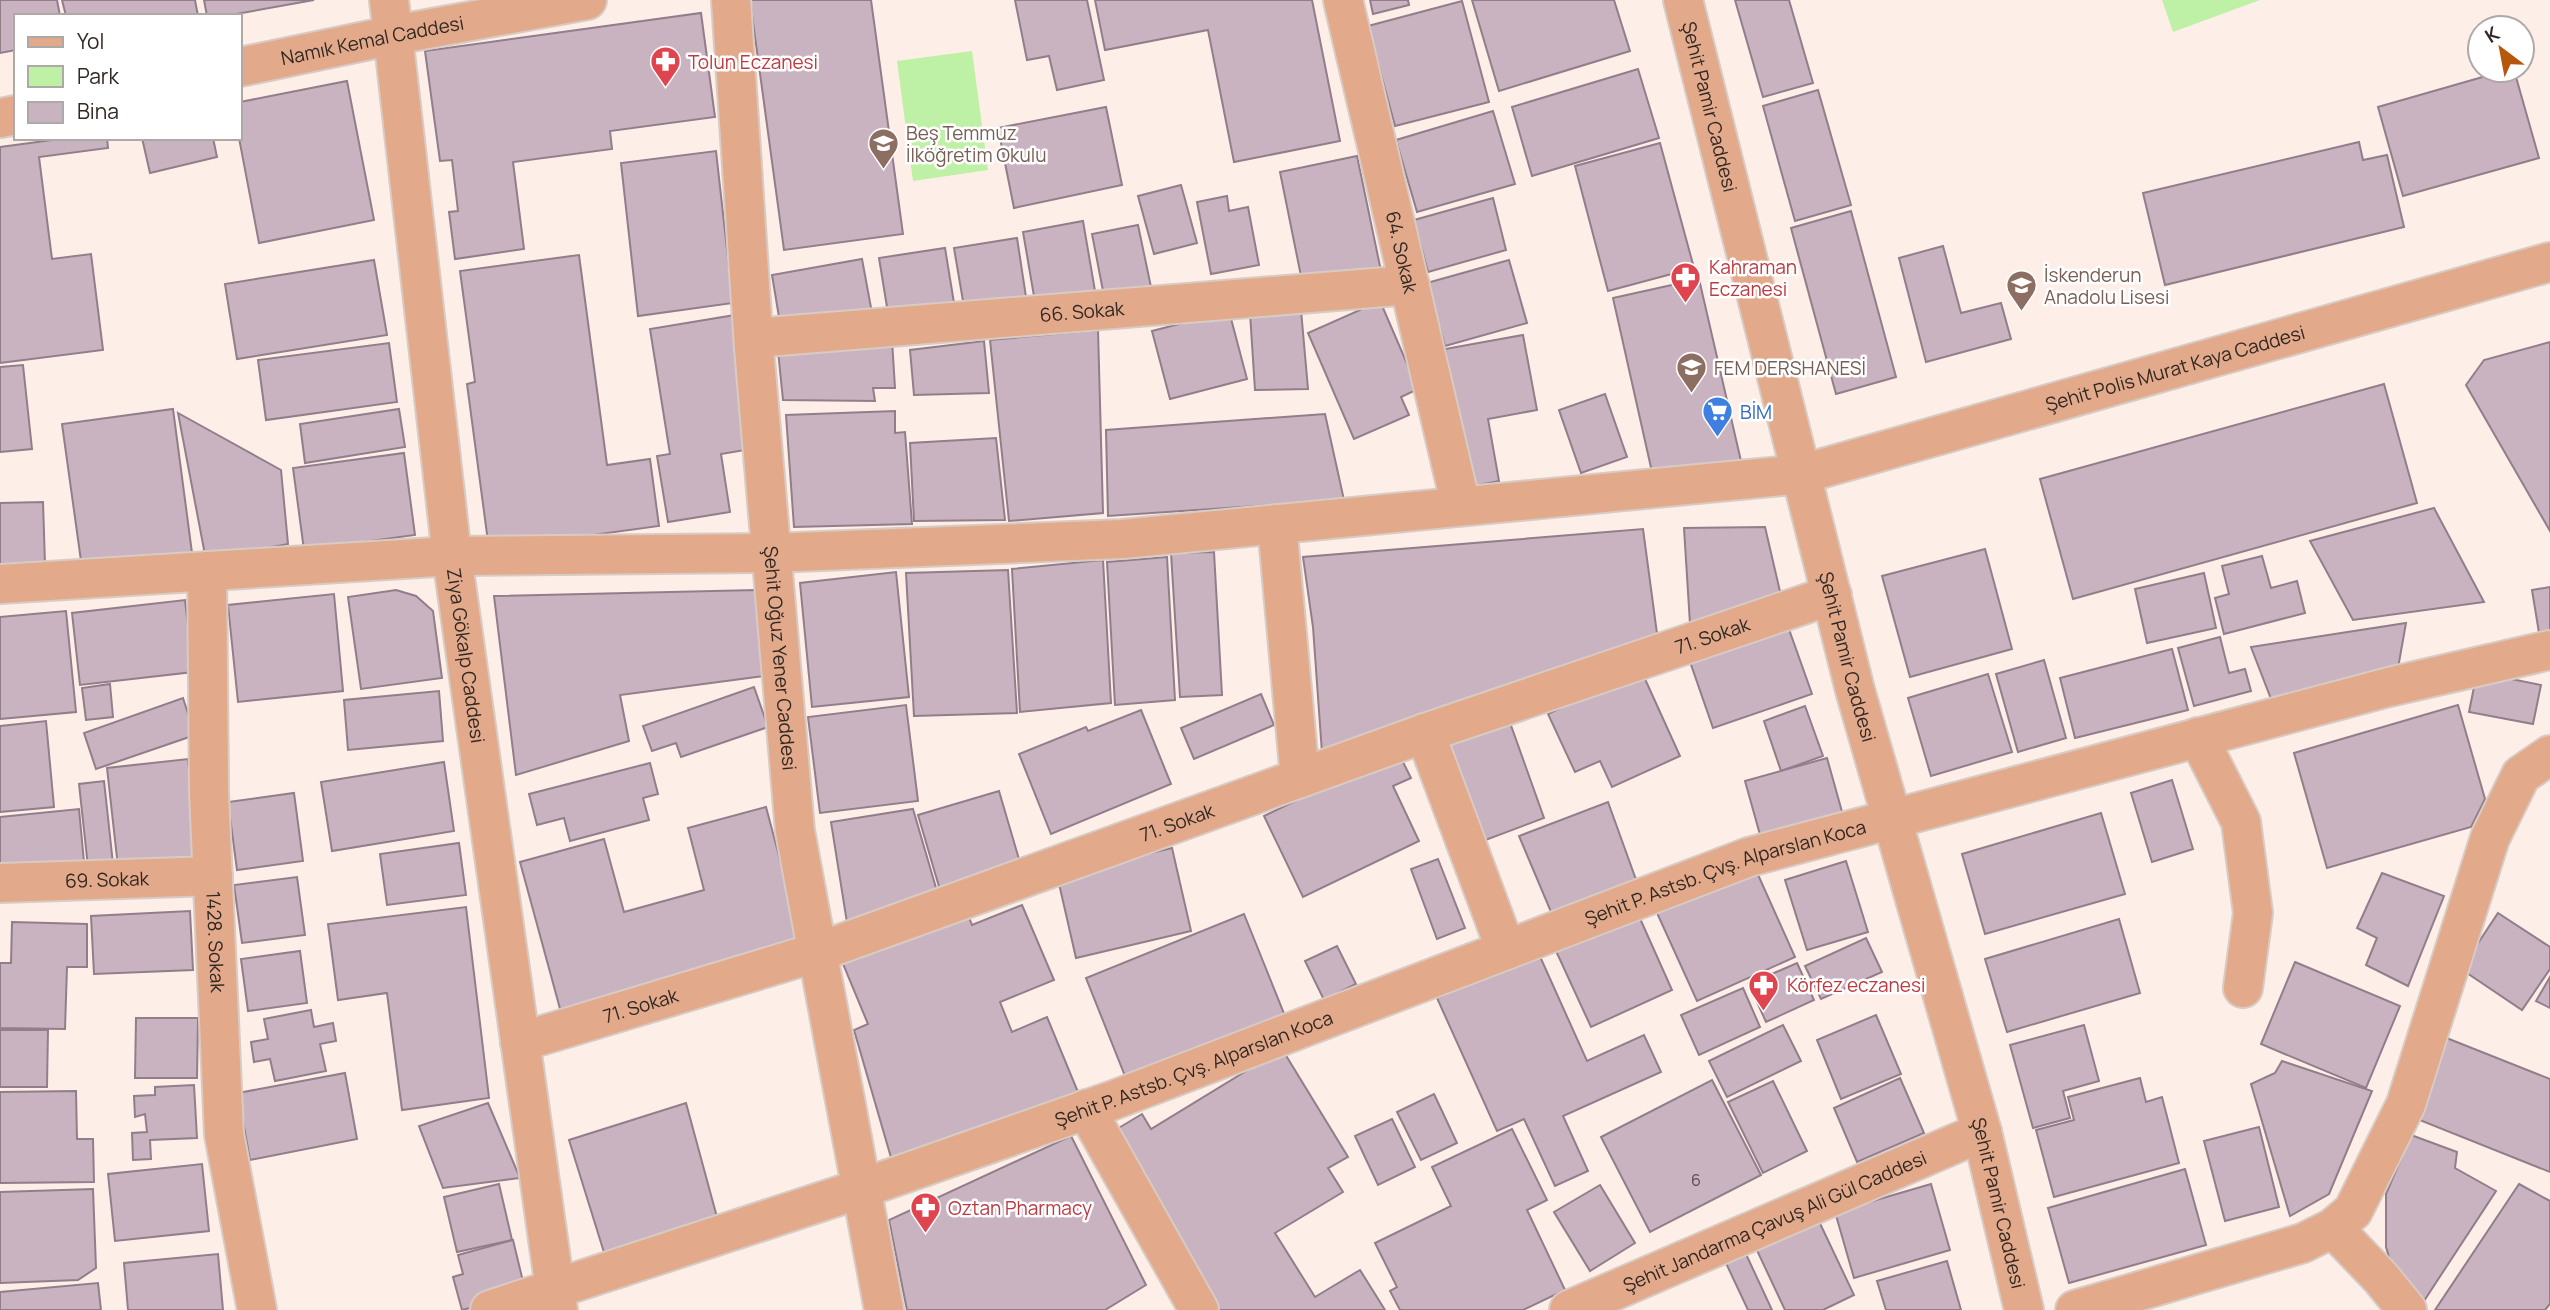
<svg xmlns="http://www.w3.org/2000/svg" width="2550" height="1310" font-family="Manrope,sans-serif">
	<rect width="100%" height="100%" fill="#fdefe7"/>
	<g fill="#bef1a5">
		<polygon points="2162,0 2260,0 2173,32"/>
		<polygon points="972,51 988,170 913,181 897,61"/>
	</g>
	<g fill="#c9b3c0" stroke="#927d8a" stroke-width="2">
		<polygon points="0,0 57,0 60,16 16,16 16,50 0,53"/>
		<polygon points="62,0 195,0 198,16 66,16"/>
		<polygon points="204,0 314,0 225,16 207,16"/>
		<polygon points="750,0 871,0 903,234 784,250"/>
		<polygon points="1015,0 1087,0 1104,80 1057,90 1049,56 1027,60"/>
		<polygon points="1095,0 1312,0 1340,141 1234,162 1208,30 1105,50"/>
		<polygon points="1370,0 1408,0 1409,5 1373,14"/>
		<polygon points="1472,0 1614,0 1630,51 1499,91"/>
		<polygon points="1735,0 1789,0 1813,83 1763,97"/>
		<polygon points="1462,1 1489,102 1395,126 1368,26"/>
		<polygon points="701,13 715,117 610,131 612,149 513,162 524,249 455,259 449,212 458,211 452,160 440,161 425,51"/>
		<polygon points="1638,69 1659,138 1532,176 1512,107"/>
		<polygon points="2507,70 2514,70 2539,158 2403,196 2378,107"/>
		<polygon points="347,81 374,220 259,243 239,138 240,102"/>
		<polygon points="1818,90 1851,205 1795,221 1763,106"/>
		<polygon points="1106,107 1122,185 1014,208 998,128"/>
		<polygon points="1493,111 1515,184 1417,212 1396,140"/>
		<polygon points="67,138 107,138 108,148 39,157 52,259 91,254 103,350 0,363 0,147"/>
		<polygon points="142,138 213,138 217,157 150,173"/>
		<polygon points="2359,142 2363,160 2387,155 2404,227 2165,285 2143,193"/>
		<polygon points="1660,143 1694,268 1608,291 1575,166"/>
		<polygon points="716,151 733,303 638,316 621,163"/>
		<polygon points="1357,156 1381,271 1303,286 1280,172"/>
		<polygon points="1181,185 1197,243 1154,254 1138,196"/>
		<polygon points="1227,196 1229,211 1248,207 1259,265 1211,274 1197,202"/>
		<polygon points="1493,198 1506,250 1428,272 1414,220"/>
		<polygon points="1851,211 1896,377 1836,394 1791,228"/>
		<polygon points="1083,221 1095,291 1035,302 1023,232"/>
		<polygon points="1138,225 1151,287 1104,296 1092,234"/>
		<polygon points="1017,238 1026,297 964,307 954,248"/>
		<polygon points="1943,246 1961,313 2001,303 2011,339 1926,362 1899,258"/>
		<polygon points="945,248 954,303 888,313 879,258"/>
		<polygon points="579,255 607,465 650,459 659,526 489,549 467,384 475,382 460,271"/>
		<polygon points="862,259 872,313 781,329 772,275"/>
		<polygon points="374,260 387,335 237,359 225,284"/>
		<polygon points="1509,260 1527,323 1445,346 1427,283"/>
		<polygon points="1699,279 1741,461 1654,481 1613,298"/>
		<polygon points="1380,301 1418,389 1401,397 1409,415 1354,439 1308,333"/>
		<polygon points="1301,310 1308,389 1255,390 1250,313"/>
		<polygon points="1229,311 1247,379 1170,399 1152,331"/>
		<polygon points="735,315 757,448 721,454 730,512 668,522 657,456 670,454 650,329"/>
		<polygon points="1098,330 1103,513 1009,521 990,340"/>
		<polygon points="1523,335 1537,410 1488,419 1499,481 1469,487 1445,349"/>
		<polygon points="892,340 895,388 873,388 875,401 783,400 778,351"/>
		<polygon points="984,341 989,393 914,395 910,350"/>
		<polygon points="2550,342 2550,531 2466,385 2484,360"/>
		<polygon points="389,343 397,402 266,420 258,360"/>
		<polygon points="23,365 32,449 0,452 0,367"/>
		<polygon points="2384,384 2417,503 2073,599 2040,479"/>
		<polygon points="1605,394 1627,457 1581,473 1559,410"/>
		<polygon points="173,409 192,553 82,568 62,424"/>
		<polygon points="399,409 405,447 305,463 300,424"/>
		<polygon points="895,411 895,433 905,432 912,524 794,527 786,415"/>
		<polygon points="178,413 281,470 288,544 206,560"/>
		<polygon points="1325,414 1344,500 1108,516 1106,430"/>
		<polygon points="996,438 1005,520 914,521 910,443"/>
		<polygon points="404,453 415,535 304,550 293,468"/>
		<polygon points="43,502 45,564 0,566 0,503"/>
		<polygon points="2434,508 2484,602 2353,620 2310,541"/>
		<polygon points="1765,527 1782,600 1690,624 1684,528"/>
		<polygon points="1643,529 1658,641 1322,753 1313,627 1303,557"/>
		<polygon points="1985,549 2012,649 1910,677 1882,576"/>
		<polygon points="1214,552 1222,695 1180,697 1171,553"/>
		<polygon points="2262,556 2271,588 2297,581 2305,613 2224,634 2215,598 2229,594 2222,566"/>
		<polygon points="1167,557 1175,700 1115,705 1107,562"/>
		<polygon points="1103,560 1111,703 1020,712 1012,569"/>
		<polygon points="1008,570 1017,713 914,716 906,573"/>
		<polygon points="896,572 909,697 812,707 800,583"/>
		<polygon points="2204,573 2216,628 2147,643 2135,589"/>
		<polygon points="2550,587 2550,637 2540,639 2532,590"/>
		<polygon points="396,590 416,596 433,611 442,678 361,689 348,597"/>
		<polygon points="756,590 764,676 620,695 629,741 516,775 494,596"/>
		<polygon points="334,594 343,691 238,702 228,605"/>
		<polygon points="185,600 193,672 80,685 72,613"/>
		<polygon points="66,611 76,712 0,719 0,617"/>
		<polygon points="1785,618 1812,694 1713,728 1687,653"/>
		<polygon points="2406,623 2398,668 2273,704 2251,647"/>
		<polygon points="2220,637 2229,673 2245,669 2251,691 2194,706 2178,648"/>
		<polygon points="2172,649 2188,710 2075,738 2060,678"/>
		<polygon points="2044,660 2066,738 2018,752 1996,674"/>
		<polygon points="1640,668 1680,756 1612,787 1600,761 1575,772 1548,714"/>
		<polygon points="2477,672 2541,685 2533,724 2469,712"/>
		<polygon points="1988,674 2012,752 1931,776 1908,698"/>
		<polygon points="110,684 113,717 86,720 82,688"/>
		<polygon points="754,687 768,727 681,757 676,743 652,751 643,726"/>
		<polygon points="439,691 443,741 348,750 344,700"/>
		<polygon points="1261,694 1274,725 1194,759 1181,728"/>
		<polygon points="183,698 195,735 96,769 84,733"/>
		<polygon points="906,705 918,801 820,813 808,717"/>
		<polygon points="2458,705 2485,799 2471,827 2327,868 2294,753"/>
		<polygon points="1805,706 1823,756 1781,771 1764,721"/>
		<polygon points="1141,710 1171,784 1051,834 1019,754 1086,727 1088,731"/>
		<polygon points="1508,717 1544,818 1475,844 1439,742"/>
		<polygon points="46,721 54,807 0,812 0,726"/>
		<polygon points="1398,752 1411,778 1393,786 1419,841 1303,897 1264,816"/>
		<polygon points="1827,758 1846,826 1764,849 1745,781"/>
		<polygon points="188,759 199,867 119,876 107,768"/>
		<polygon points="444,762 454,831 332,851 321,782"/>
		<polygon points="650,763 658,794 643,798 649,820 570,841 564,818 537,825 529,794"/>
		<polygon points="2172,780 2193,849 2152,862 2131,793"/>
		<polygon points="104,781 114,873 89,876 79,784"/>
		<polygon points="999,791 1021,866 940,890 918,815"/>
		<polygon points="294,793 303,861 237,870 228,802"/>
		<polygon points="1608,802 1639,888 1554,919 1519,836"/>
		<polygon points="766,807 804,950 562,1016 520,862 604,839 624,912 704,890 688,828"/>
		<polygon points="79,809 84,862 0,871 0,817"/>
		<polygon points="913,809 939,898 848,929 831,822"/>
		<polygon points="2101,813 2125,894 1985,934 1962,854"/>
		<polygon points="459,843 466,895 387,905 380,854"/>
		<polygon points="1172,848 1191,931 1076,958 1057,875"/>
		<polygon points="1438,859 1465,928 1437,939 1411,869"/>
		<polygon points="1846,861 1868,932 1807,950 1785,880"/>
		<polygon points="1755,868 1795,957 1697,1001 1657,913"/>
		<polygon points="2382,873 2444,896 2408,986 2366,965 2377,938 2357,928"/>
		<polygon points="297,877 305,935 242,943 234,885"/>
		<polygon points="1022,905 1054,980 1000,1002 1012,1032 1047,1017 1080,1097 892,1161 854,1030 868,1024 841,959 965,907 972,925"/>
		<polygon points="466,907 489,1098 402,1110 387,993 338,1000 328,924"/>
		<polygon points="190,911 193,970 94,974 91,916"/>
		<polygon points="2498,913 2550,947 2550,969 2522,1010 2461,969"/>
		<polygon points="1244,914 1287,1021 1127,1081 1086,978"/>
		<polygon points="1638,914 1672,990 1591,1027 1556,951"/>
		<polygon points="2119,919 2140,993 2007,1032 1985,959"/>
		<polygon points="12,922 87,924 87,967 67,967 65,1029 0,1028 0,963 11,963"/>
		<polygon points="1866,938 1882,972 1821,999 1805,966"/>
		<polygon points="1337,946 1356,984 1324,1000 1305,961"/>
		<polygon points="300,951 307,1003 248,1011 241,959"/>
		<polygon points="1538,952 1587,1061 1644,1035 1661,1072 1563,1116 1588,1171 1555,1186 1524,1119 1497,1131 1437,998"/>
		<polygon points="2295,962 2400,1006 2366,1088 2261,1044"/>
		<polygon points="1797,963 1814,1000 1766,1022 1749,984"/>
		<polygon points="2550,977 2550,1008 2536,1001"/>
		<polygon points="1743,988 1760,1027 1699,1055 1681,1015"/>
		<polygon points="311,1010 314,1027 333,1023 336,1041 320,1044 326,1071 275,1081 270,1059 254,1062 251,1042 268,1039 264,1019"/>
		<polygon points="1876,1015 1901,1074 1841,1099 1817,1040"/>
		<polygon points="136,1018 198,1018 197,1078 135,1078"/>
		<polygon points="1783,1025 1801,1061 1727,1097 1709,1061"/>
		<polygon points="2084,1025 2099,1081 2063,1091 2070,1118 2033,1128 2010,1045"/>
		<polygon points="0,1030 48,1030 47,1087 0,1087"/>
		<polygon points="2444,1037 2550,1079 2550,1172 2412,1117"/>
		<polygon points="1282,1049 1348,1157 1328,1168 1343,1192 1275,1233 1315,1297 1360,1270 1385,1310 1220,1310 1112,1132 1142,1114 1151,1129"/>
		<polygon points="2282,1061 2372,1091 2329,1194 2290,1216 2251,1084 2275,1073"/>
		<polygon points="345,1073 357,1139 250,1160 238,1093"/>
		<polygon points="1900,1078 1924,1133 1857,1162 1834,1108"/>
		<polygon points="2140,1078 2146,1102 2162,1097 2179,1163 2054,1197 2036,1130 2074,1120 2068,1097"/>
		<polygon points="1712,1080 1761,1175 1650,1232 1601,1137"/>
		<polygon points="1773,1081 1807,1151 1763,1173 1728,1102"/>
		<polygon points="194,1085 197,1138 150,1140 151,1159 133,1160 132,1133 147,1132 145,1114 135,1117 134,1096 155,1095 155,1087"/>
		<polygon points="76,1091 77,1139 93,1139 94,1182 0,1183 0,1092"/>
		<polygon points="1434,1094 1457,1143 1421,1160 1397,1112"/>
		<polygon points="488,1103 520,1178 443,1188 419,1126"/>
		<polygon points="686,1103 718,1221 607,1262 569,1140"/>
		<polygon points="1392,1119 1415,1167 1378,1185 1355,1136"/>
		<polygon points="2259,1127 2279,1207 2225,1221 2204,1141"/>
		<polygon points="1512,1129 1547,1200 1527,1210 1565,1290 1523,1310 1400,1310 1390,1291 1397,1287 1375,1243 1451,1206 1432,1167"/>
		<polygon points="2411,1135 2457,1152 2455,1168 2496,1191 2420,1307 2395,1278 2386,1247 2386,1194"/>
		<polygon points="1071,1136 1146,1285 1105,1310 907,1310 889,1220"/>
		<polygon points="202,1164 209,1231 115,1241 108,1174"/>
		<polygon points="2185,1169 2206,1245 2069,1283 2048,1208"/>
		<polygon points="499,1184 512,1240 457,1252 444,1197"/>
		<polygon points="1931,1184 1950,1250 1854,1278 1835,1212"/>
		<polygon points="2519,1184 2550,1201 2550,1304 2545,1310 2435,1310"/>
		<polygon points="1600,1185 1635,1243 1590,1271 1554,1212"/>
		<polygon points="93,1189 96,1268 78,1280 0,1283 0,1192"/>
		<polygon points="1816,1215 1854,1295 1823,1310 1785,1310 1754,1244"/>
		<polygon points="513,1240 526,1294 462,1310 453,1277 463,1274 458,1255"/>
		<polygon points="1745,1252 1772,1310 1748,1310 1725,1261"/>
		<polygon points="218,1254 223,1310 128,1310 124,1263"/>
		<polygon points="1947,1261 1961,1310 1886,1310 1877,1281"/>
		<polygon points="98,1283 101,1310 0,1310 0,1292"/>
	</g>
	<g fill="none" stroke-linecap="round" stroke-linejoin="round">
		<defs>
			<g id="minor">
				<path id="s1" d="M389 0 452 556 558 1310"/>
				<path id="s2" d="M731 0 754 348 795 831 884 1310"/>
				<path id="s3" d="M1343 0 1461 506"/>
				<path id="s4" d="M1683 0 1855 690 1982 1132 2024 1310"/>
				<path id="s5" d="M240 67 394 35 587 0"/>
				<polyline points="0,118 16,115"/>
				<path id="s6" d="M754 338 1410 285"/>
				<polyline points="1277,524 1300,778"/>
				<path id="s7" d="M207 571 209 792 224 1134 257 1310"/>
				<path id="s8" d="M0 584 452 556 771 553 1122 539 1802 474 2550 262"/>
				<polyline points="1425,733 1506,950"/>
				<polyline points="2198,737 2241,822 2253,913 2243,988"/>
				<path id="s9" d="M0 883 213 876"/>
				<path id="s10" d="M520 1042 818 952 1425 733 1832 595"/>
				<polyline points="1086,1109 1199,1310"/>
				<polyline points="2333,1228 2381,1278 2407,1310"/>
				<path id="s11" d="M490 1310 863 1188 1111 1101 1749 857 2389 687 2550 650"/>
				<path id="s12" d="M1569 1310 1982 1132"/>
				<polyline points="2075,1310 2303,1243 2333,1228 2353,1211 2406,1104 2490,838 2521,775 2550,755"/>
			</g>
		</defs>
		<use href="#minor" stroke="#d8cbc4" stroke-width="42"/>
		<use href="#minor" stroke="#e2a98b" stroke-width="38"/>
	</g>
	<defs>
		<symbol id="pharmacy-pin" viewBox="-11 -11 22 30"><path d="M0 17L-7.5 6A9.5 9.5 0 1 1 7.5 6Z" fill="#e0444e" stroke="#fff"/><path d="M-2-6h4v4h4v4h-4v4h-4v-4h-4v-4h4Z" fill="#fff"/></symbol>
		<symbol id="school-pin" viewBox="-11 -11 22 30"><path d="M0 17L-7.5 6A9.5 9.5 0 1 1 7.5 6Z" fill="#8d6e63" stroke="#fff"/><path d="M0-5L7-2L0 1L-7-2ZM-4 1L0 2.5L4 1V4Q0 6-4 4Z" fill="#fff"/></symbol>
		<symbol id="supermarket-pin" viewBox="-11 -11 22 30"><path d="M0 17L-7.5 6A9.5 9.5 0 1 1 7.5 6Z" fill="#3f7fe0" stroke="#fff"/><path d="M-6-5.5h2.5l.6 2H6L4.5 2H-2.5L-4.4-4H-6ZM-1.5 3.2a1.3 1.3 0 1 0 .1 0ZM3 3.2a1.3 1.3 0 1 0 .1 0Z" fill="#fff"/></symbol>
	</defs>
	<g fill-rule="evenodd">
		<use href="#pharmacy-pin" x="648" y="44" width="35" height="47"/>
		<use href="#school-pin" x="866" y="126" width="35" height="47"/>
		<use href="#pharmacy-pin" x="1668" y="260" width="35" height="47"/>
		<use href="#school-pin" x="2004" y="268" width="35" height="47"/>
		<use href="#school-pin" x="1674" y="350" width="35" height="47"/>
		<use href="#supermarket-pin" x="1700" y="394" width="35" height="47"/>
		<use href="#pharmacy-pin" x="1746" y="968" width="35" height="47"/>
		<use href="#pharmacy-pin" x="908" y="1190" width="35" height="47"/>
	</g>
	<g text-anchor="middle" stroke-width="5" stroke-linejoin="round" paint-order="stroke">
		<g font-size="16" fill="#574b4a">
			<text x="1696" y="1186">6</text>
		</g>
		<g font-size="19" fill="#312823" stroke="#fff">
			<text dy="7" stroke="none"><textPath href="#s5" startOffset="135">Namık Kemal Caddesi</textPath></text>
			<text dy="7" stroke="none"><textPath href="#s4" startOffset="110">Şehit Pamir Caddesi</textPath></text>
			<text dy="7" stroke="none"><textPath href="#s3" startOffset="259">64. Sokak</textPath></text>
			<text dy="7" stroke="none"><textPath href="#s6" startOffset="329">66. Sokak</textPath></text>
			<text dy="7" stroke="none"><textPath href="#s8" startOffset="2194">Şehit Polis Murat Kaya Caddesi</textPath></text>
			<text dy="7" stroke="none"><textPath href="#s10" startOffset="1260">71. Sokak</textPath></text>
			<text dy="7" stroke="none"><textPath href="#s1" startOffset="660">Ziya Gökalp Caddesi</textPath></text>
			<text dy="7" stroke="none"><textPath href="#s4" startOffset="677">Şehit Pamir Caddesi</textPath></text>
			<text dy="7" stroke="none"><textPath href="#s2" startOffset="660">Şehit Oğuz Yener Caddesi</textPath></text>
			<text dy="7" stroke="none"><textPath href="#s10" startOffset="693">71. Sokak</textPath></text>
			<text dy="7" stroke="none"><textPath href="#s11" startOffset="1311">Şehit P. Astsb. Çvş. Alparslan Koca</textPath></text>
			<text dy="7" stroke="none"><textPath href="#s9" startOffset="107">69. Sokak</textPath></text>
			<text dy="7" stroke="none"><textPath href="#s7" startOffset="371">1428. Sokak</textPath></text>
			<text dy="7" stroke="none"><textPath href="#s10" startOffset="126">71. Sokak</textPath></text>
			<text dy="7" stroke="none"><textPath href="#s11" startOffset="744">Şehit P. Astsb. Çvş. Alparslan Koca</textPath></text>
			<text dy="7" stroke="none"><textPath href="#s4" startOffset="1244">Şehit Pamir Caddesi</textPath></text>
			<text dy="7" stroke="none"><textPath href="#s12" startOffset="224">Şehit Jandarma Çavuş Ali Gül Caddesi</textPath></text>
		</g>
		<g font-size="19" fill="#be3a42" stroke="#fff" text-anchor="start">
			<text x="688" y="69">Tolun Eczanesi</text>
			<text x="1709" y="274">Kahraman<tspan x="1709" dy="22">Eczanesi</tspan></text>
			<text x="1787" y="992">Körfez eczanesi</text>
			<text x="948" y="1215">Oztan Pharmacy</text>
		</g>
		<g font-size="19" fill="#785e54" stroke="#fff" text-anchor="start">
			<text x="906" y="140">Beş Temmuz<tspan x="906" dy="22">İlköğretim Okulu</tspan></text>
			<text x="2044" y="282">İskenderun<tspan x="2044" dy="22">Anadolu Lisesi</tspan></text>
			<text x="1714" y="375">FEM DERSHANESİ</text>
		</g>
		<g font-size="19" fill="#366cbe" stroke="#fff" text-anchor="start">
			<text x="1740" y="419">BİM</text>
		</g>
	</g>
	<rect x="14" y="14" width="228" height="126" fill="#ffffff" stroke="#ada9a7" stroke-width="2"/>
	<rect x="28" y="37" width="35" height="10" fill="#e2a98b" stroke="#ada9a7" stroke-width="2"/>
	<text x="77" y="49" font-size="21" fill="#312823">Yol</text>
	<rect x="28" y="66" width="35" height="21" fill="#bef1a5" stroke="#ada9a7" stroke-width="2"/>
	<text x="77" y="84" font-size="21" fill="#312823">Park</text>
	<rect x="28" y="102" width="35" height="21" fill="#c9b3c0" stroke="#ada9a7" stroke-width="2"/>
	<text x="77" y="119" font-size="21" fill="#312823">Bina</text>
	<g transform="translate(2501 49) rotate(328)"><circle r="33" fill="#ffffff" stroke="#ada9a7" stroke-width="2"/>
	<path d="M0-5L12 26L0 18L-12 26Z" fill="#b6570c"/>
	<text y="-10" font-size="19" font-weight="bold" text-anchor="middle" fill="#312823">K</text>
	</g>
</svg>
